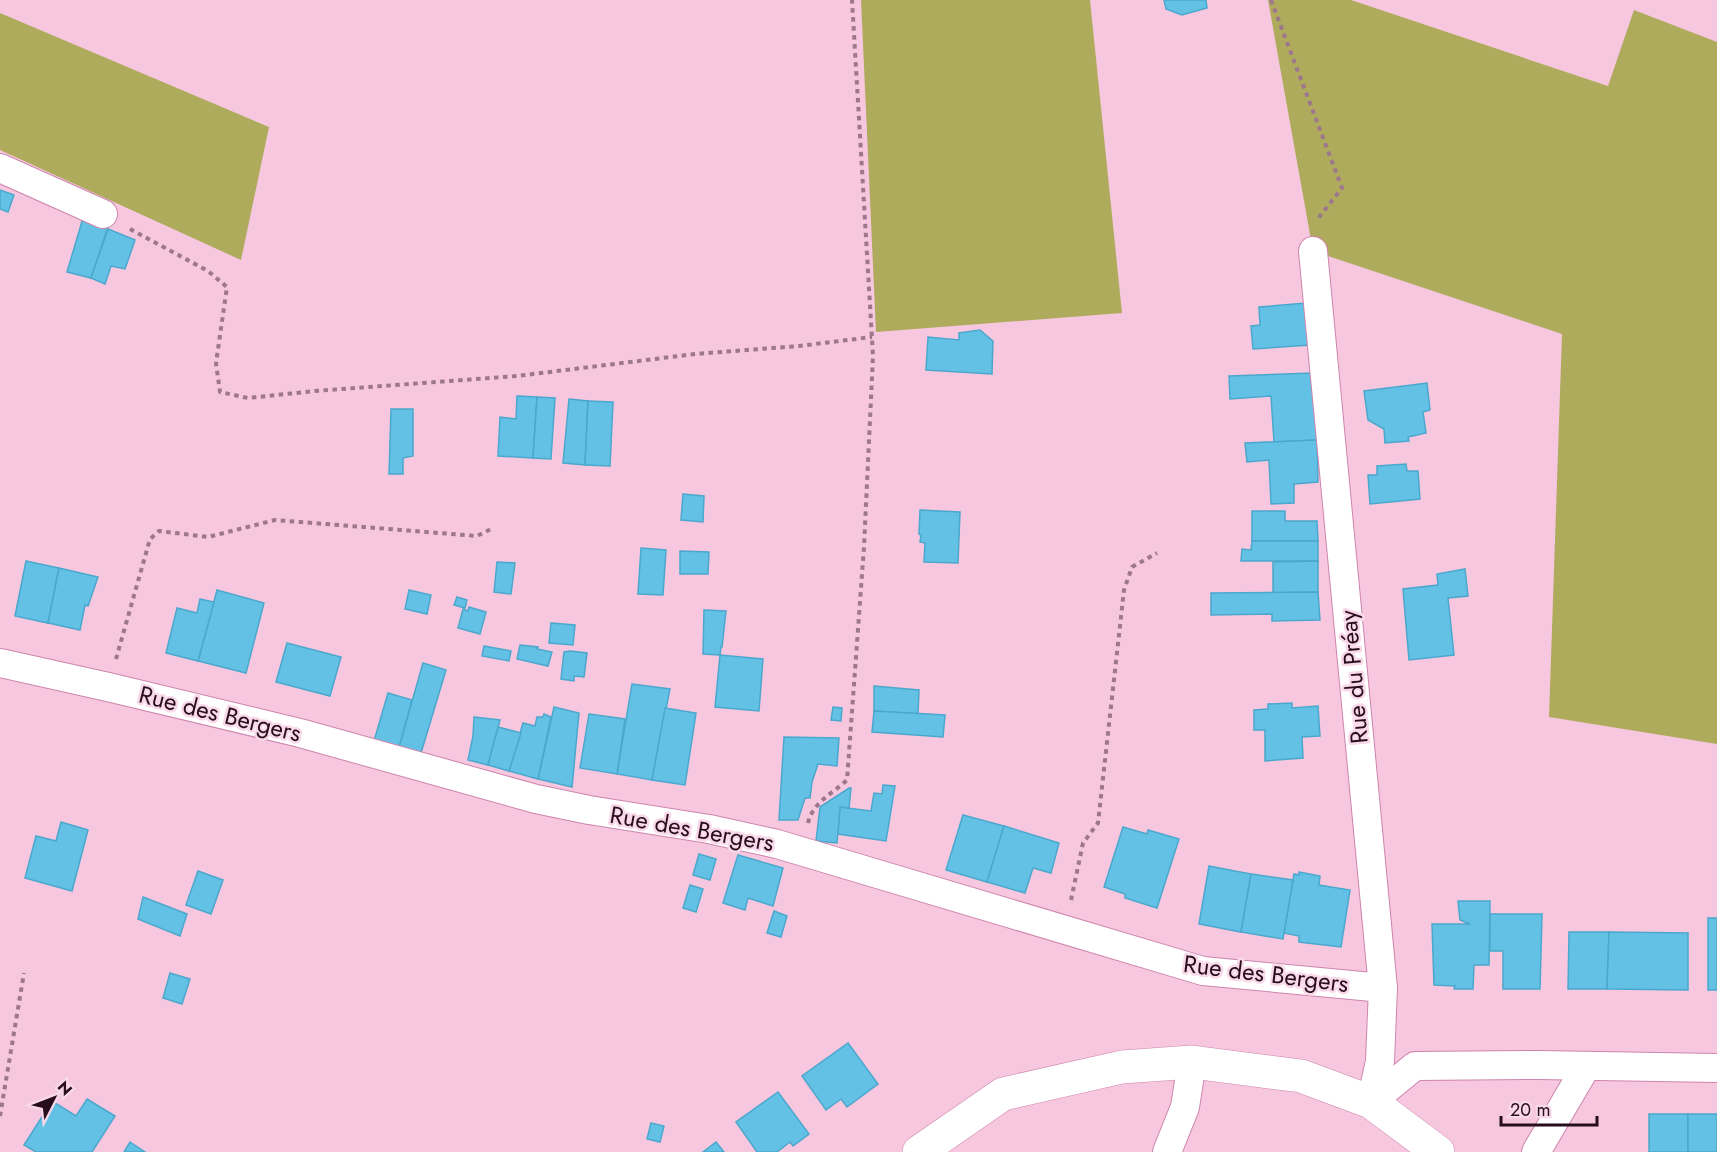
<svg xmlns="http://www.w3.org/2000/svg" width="1717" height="1152" font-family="Jost,sans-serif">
	<rect width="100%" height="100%" fill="#f6c7df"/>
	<g fill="#afab5c">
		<polygon points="861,0 1090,0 1122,313 876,332"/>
		<polygon points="1268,0 1351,0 1608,86 1634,10 1717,42 1717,744 1549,717 1562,334 1313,251"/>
		<polygon points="0,13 269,127 241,260 0,150"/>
	</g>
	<g fill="#64c1e6" stroke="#4ba8cc" stroke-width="1.5">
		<polygon points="1164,0 1206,0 1207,8 1182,15 1166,9"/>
		<polygon points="0,190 14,195 8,212 0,209"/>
		<polygon points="83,218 108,227 91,278 67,272"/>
		<polygon points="108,229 135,240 125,269 111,266 105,284 91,278"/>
		<polygon points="1306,303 1310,345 1253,349 1251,326 1260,325 1259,307"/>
		<polygon points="980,330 993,341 992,374 926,370 928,337 959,340 959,333"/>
		<polygon points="1312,373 1317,440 1274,442 1271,396 1230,399 1229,376"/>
		<polygon points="1427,383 1430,410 1423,412 1426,433 1408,437 1409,441 1385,443 1384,429 1368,420 1364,391"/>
		<polygon points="517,396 537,397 533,458 498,456 500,417 516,419"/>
		<polygon points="537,397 555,398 551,459 533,458"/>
		<polygon points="569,399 588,401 585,465 563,463"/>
		<polygon points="588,401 613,402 610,466 585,465"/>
		<polygon points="391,409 413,409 413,456 403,458 403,474 389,474"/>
		<polygon points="1317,440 1318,482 1294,484 1294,503 1271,504 1269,460 1247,462 1245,443"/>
		<polygon points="1406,464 1407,471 1418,471 1420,499 1370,504 1368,475 1377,475 1377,466"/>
		<polygon points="683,494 704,496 703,522 681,520"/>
		<polygon points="920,510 960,512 958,563 924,562 925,543 920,542 921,535 919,534"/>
		<polygon points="1252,511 1285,511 1285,521 1317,521 1318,541 1252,541"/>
		<polygon points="1252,541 1318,541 1318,561 1241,561 1242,549 1251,550"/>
		<polygon points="641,548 666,550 663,595 638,594"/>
		<polygon points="680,551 709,552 708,574 680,574"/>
		<polygon points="26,561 59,568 48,623 15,616"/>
		<polygon points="1318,561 1318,592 1273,593 1273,562"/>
		<polygon points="497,562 515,563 511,594 494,592"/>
		<polygon points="59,568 98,577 88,606 85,605 80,630 48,623"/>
		<polygon points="1465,569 1468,596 1448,598 1454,655 1409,660 1403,589 1438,585 1437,574"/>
		<polygon points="217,590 264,603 246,673 198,661"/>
		<polygon points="409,590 431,595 427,614 405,609"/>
		<polygon points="1318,592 1320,620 1272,621 1272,614 1211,615 1211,593"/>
		<polygon points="457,597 467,600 465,608 454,605"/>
		<polygon points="200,599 214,602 198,661 166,653 177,608 197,613"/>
		<polygon points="469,607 486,612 480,634 458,628 463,609 468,611"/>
		<polygon points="704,610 726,611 722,647 721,647 720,655 703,654"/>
		<polygon points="551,623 575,625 573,645 549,643"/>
		<polygon points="287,643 341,657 330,696 276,682"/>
		<polygon points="520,645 538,647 537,649 552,652 548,666 517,659"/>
		<polygon points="484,646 511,651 509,661 482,656"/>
		<polygon points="570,651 587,653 584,677 574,676 574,681 561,679 564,652"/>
		<polygon points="720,655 763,659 759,711 715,707"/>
		<polygon points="423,663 446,670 421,753 399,747"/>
		<polygon points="632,684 670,689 652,780 617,774"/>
		<polygon points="874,686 919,690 918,714 874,711"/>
		<polygon points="388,693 412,700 399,747 374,741"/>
		<polygon points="1292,703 1292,708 1318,706 1320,736 1302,737 1303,758 1265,761 1265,730 1254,730 1254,710 1268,709 1268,704"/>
		<polygon points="554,707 579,713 572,787 538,779"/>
		<polygon points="833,707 842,708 841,721 831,720"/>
		<polygon points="665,708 696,713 685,785 652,780"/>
		<polygon points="874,711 945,715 943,737 872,732"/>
		<polygon points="544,714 551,717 538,779 509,771 523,723 535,726 537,717 543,717"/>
		<polygon points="589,714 625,719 617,774 580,768"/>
		<polygon points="474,717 500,720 488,765 468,760 473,736"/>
		<polygon points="498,727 521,733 509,771 488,765"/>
		<polygon points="784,737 839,738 837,766 818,764 812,782 810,798 805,798 798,820 779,820"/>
		<polygon points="883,785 895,786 886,841 838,834 840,807 871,811 874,793 882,794"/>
		<polygon points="849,788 851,788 849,808 840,807 837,843 816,841 820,807"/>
		<polygon points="963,815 1004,826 987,882 946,870"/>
		<polygon points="61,822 88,830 72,891 25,878 36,836 56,841"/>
		<polygon points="1004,826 1059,843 1051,873 1033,868 1025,893 987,882"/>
		<polygon points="1123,827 1147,834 1148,830 1179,839 1157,908 1125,898 1125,894 1104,887"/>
		<polygon points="699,854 716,859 710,880 693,875"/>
		<polygon points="738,855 783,868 773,906 748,898 745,910 723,903"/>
		<polygon points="1209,866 1251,874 1241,932 1199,924"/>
		<polygon points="198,871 223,880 211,914 186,905"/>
		<polygon points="1299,872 1320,876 1319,885 1350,890 1341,947 1299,942 1299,936 1284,933 1294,874 1299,875"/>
		<polygon points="1251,874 1293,880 1283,939 1241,932"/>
		<polygon points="690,885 703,889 696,912 683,908"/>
		<polygon points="143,897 187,914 180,936 138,919"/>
		<polygon points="1458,901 1490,901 1489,965 1474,965 1473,989 1454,989 1455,986 1434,985 1432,924 1470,924 1460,920"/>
		<polygon points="774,911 787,916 781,937 767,933"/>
		<polygon points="1490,914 1542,914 1540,989 1503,989 1503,951 1490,951"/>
		<rect x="1708" y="918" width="9" height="72"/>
		<polygon points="1569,932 1609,932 1607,989 1568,989"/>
		<polygon points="1609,932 1688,933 1688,990 1607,989"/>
		<polygon points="170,973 190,979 182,1004 163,998"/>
		<polygon points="848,1043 878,1084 847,1107 841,1099 826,1110 802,1076"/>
		<polygon points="778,1092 809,1134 793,1146 790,1142 777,1152 757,1152 736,1122"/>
		<polygon points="87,1099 115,1116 92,1152 36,1152 24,1145 52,1101 76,1116"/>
		<rect x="1649" y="1114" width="39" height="38"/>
		<rect x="1688" y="1114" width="29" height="38"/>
		<polygon points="651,1123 664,1126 660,1142 647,1139"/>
		<polygon points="130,1142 145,1152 124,1152"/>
		<polygon points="716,1142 724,1152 703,1152"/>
	</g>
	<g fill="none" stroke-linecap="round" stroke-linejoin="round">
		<defs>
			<g id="minor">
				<polyline points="0,168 103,214"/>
				<polyline points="1313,251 1383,988 1380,1061 1371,1102"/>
				<polyline points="0,663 108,687 300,733 536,799 589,810 709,829 777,844 1203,971 1383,988"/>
				<polyline points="1371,1102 1415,1066 1539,1065 1717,1068"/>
				<polyline points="1167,1152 1185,1107 1192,1062"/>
				<polyline points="1536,1152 1586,1067"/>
			</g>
			<polyline id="tertiary" points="919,1152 1003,1094 1122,1067 1192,1062 1301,1076 1371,1102 1438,1152"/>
		</defs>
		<use href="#minor" stroke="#ce85ad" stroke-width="30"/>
		<use href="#tertiary" stroke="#ce85ad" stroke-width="34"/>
		<g stroke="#9d778b" stroke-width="4" stroke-dasharray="4.5 4.5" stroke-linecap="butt">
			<polyline points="1271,0 1342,188 1316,221"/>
			<polyline points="130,229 208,271 227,287 216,363 220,392 248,398 315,391 517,376 695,354 799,346 872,337"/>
			<polyline points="116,659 150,539 159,531 208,537 275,520 477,536 491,529"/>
			<path d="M808 823C813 802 832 794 847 780L864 547 873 356 852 0"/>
			<polyline points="1071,900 1083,843 1098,823 1124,590 1132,567 1157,553"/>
			<polyline points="0,1116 24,973"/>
		</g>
		<use href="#minor" stroke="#fff" stroke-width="28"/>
		<use href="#tertiary" stroke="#fff" stroke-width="33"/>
	</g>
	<g text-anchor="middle" stroke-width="5" stroke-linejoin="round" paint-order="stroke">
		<g font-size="24" fill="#280d1d" stroke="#f9d9e9">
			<text transform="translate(1354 677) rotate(-95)" y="8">Rue du Préay</text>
			<text transform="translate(220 714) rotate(14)" y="8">Rue des Bergers</text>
			<text transform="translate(692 829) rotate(10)" y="8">Rue des Bergers</text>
			<text transform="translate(1266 974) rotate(7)" y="8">Rue des Bergers</text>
		</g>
	</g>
	<g transform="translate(54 1098) rotate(48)" stroke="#f9d9e9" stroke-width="4.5" paint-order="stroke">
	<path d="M0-4.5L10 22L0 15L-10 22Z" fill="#280d1d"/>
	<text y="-9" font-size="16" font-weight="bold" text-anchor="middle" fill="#280d1d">N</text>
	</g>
	<path d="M1501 1116v9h96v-9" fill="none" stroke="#280d1d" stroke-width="3"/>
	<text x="1510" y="1116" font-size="18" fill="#280d1d" stroke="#f9d9e9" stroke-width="4.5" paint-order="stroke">20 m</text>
</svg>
